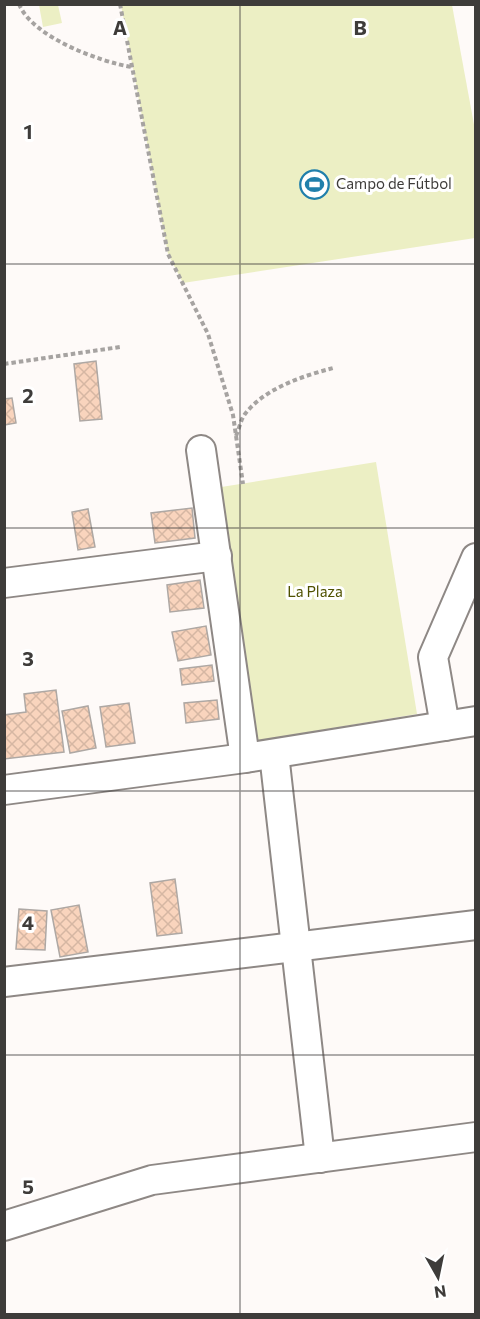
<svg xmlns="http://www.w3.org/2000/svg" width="480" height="1319" font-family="Commissioner,sans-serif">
	<defs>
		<pattern id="building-cross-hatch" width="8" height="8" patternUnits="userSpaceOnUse" patternTransform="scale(1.5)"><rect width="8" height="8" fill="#f9d4bd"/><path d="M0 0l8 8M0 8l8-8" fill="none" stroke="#d6b7a3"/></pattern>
	</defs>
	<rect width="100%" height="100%" fill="#fefaf8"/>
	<g fill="#ecefc4">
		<polygon points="39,5 58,5 62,23 43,27"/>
		<polygon points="121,5 452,5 475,130 475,238 183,283 168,254"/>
		<polygon points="376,462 417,714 256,741 215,488"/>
	</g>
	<g fill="url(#building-cross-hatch)" stroke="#aea8a4" stroke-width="1.5">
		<polygon points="96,361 102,419 80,421 74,364"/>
		<polygon points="12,398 16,423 4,425 4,399"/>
		<polygon points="192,508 195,538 155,543 151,513"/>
		<polygon points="88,509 95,547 78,550 72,512"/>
		<polygon points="200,580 204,608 170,612 167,585"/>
		<polygon points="206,626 211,655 178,661 172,632"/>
		<polygon points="212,665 214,681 182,685 180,669"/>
		<polygon points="56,690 64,752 4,759 4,715 26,712 24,694"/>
		<polygon points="217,700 219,719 186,723 184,703"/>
		<polygon points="129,703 135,743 106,747 100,707"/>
		<polygon points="88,706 96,748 70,753 62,711"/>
		<polygon points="175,879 182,933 157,936 150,883"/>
		<polygon points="79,905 88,952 60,957 51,910"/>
		<polygon points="19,909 47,911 45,950 16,949"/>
	</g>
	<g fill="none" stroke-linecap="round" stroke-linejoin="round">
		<defs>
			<g id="minor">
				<polyline points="201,450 245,758"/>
				<polyline points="4,583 217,556"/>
				<polyline points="445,726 433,657 476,558"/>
				<polyline points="274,754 320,1158"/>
				<polyline points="4,790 245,758 476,721"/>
				<polyline points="4,982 476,925"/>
				<polyline points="4,1226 152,1180 476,1137"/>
			</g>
		</defs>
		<use href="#minor" stroke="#8e8885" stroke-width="32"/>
		<g stroke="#a6a3a1" stroke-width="4" stroke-dasharray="4.5 3" stroke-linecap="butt">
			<path d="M19 4C32 37 100 62 132 67"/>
			<polyline points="120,4 168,254 208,334 233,415 243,484"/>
			<polyline points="4,364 120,347"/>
			<path d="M236 436C239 429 241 419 245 414 265 388 303 376 333 368"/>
		</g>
		<use href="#minor" stroke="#fff" stroke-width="28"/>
	</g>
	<path fill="none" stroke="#3e3c3a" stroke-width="1.5" stroke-opacity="0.55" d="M240 4V1314M4 264H476M4 528H476M4 791H476M4 1055H476"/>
	<defs>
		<symbol id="stadium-ring" viewBox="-11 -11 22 22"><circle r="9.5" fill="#fff" stroke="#207fab" stroke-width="1.5"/><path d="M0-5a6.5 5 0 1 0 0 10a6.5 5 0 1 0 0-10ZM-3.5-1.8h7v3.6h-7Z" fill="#207fab"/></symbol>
	</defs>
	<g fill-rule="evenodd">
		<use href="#stadium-ring" x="298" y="168" width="33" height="33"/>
	</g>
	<g text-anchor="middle" stroke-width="6" stroke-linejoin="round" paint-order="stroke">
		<g font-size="15" fill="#3e3c3a" stroke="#fff" text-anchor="start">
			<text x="336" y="189">Campo de Fútbol</text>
		</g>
		<g font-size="15" fill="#4f5100" stroke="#fff">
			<text x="315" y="597">La Plaza</text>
		</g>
	</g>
	<g font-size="20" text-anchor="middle" font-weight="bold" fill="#3e3c3a" stroke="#fff" stroke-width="6" stroke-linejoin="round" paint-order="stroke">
		<text x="120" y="35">A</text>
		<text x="360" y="35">B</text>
		<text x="28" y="139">1</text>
		<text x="28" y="403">2</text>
		<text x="28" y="666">3</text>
		<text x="28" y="930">4</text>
		<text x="28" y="1194">5</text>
	</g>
	<rect width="480" height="1319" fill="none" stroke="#3e3c3a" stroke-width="12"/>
	<g transform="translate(438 1277) rotate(171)" stroke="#ffffff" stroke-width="4.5" paint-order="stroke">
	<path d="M0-4.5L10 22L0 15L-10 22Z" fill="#3e3c3a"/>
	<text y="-9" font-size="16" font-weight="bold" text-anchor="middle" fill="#3e3c3a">N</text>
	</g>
</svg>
